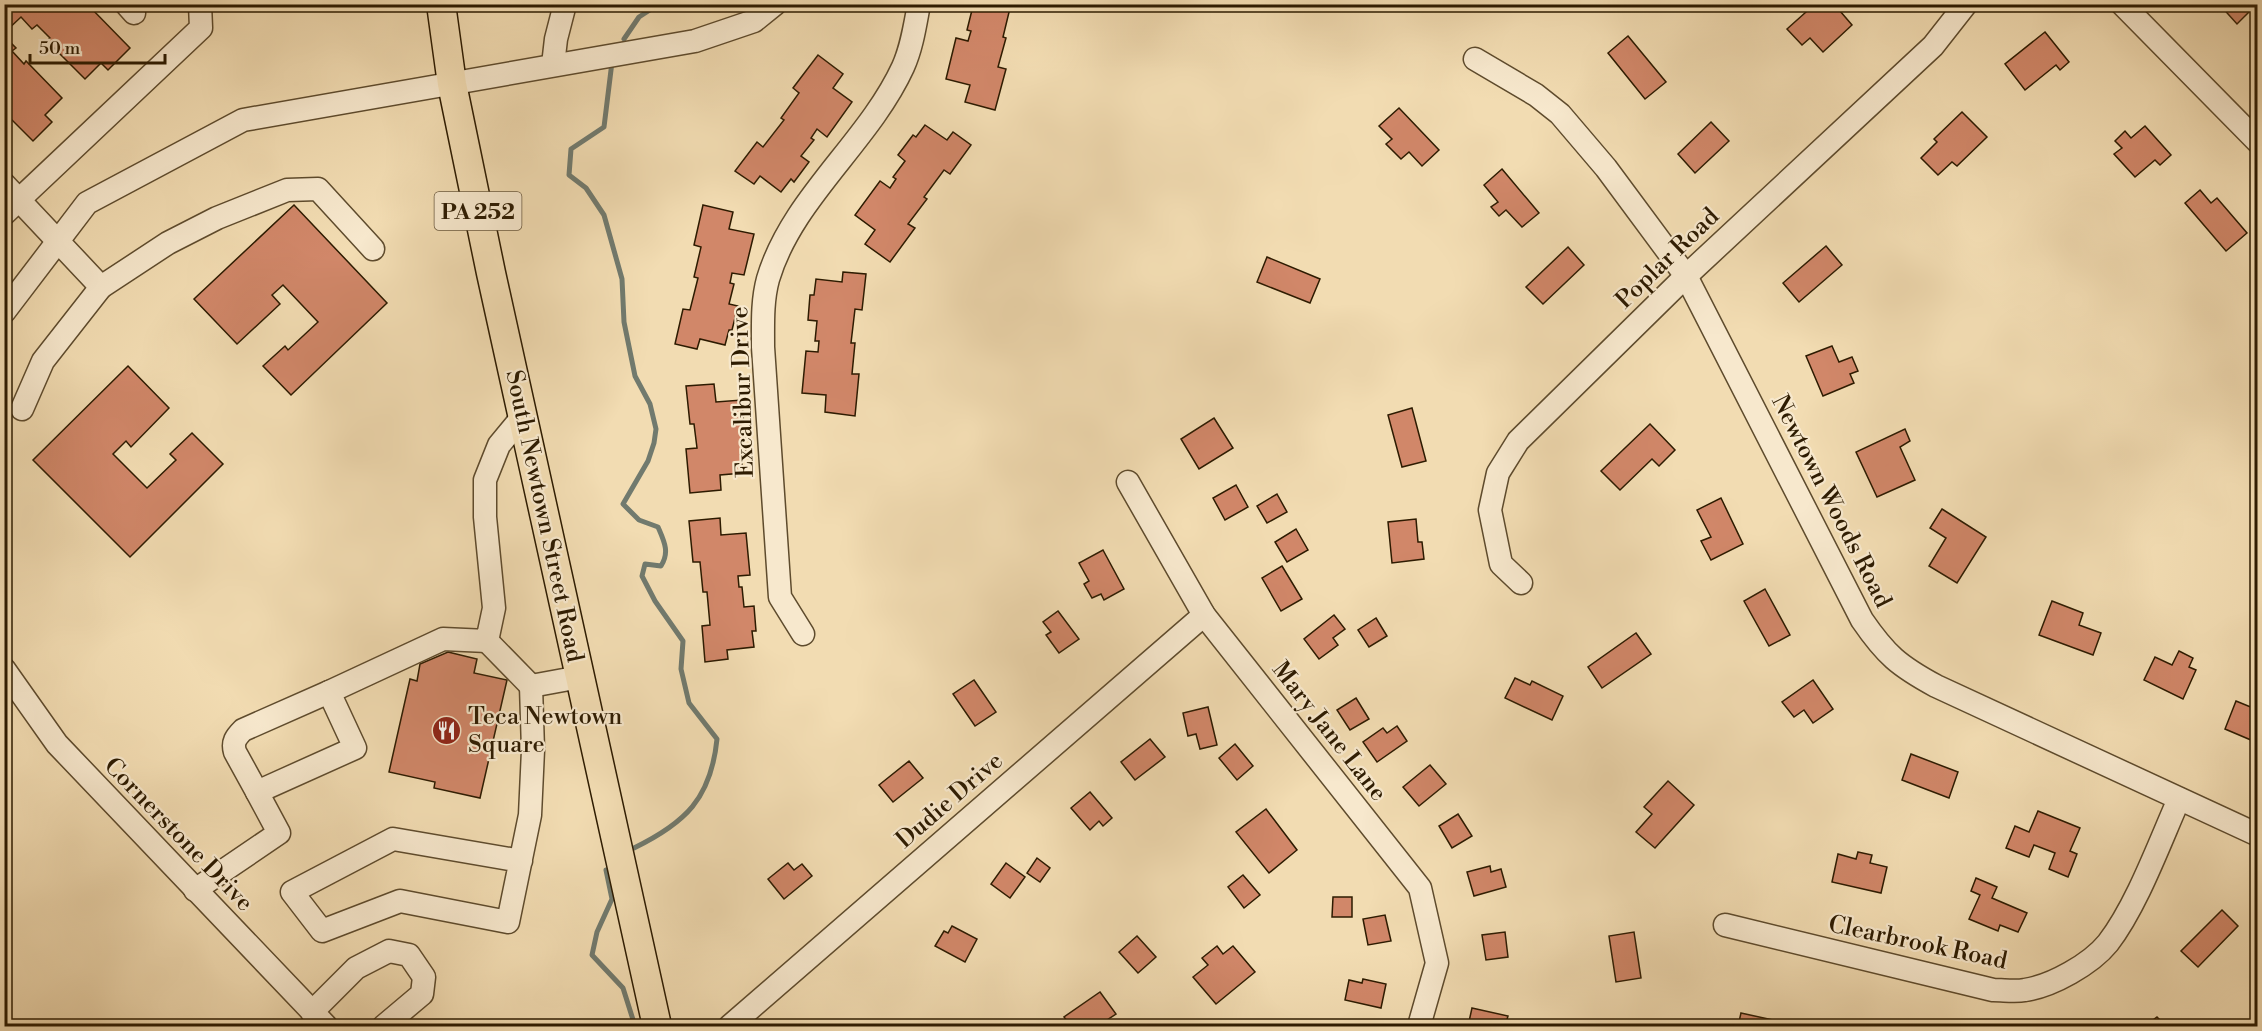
<svg xmlns="http://www.w3.org/2000/svg" width="2262" height="1031" font-family="'Libre Bodoni',serif">
	<rect width="100%" height="100%" fill="#f2dcb2"/>
	<filter id="stains"><feTurbulence type="fractalNoise" baseFrequency=".00333" numOctaves="4"/><feColorMatrix values="0 0 0 0 .2 0 0 0 0 .09 0 0 0 0 .02 0 0 0 .5 -.17"/></filter>
	<radialGradient id="worn" r=".72"><stop offset=".6" stop-color="#630" stop-opacity="0"/><stop offset="1" stop-color="#630" stop-opacity=".3"/></radialGradient>
	<g fill="none" stroke-linecap="round" stroke-linejoin="round">
		<g stroke="#717a6e" stroke-width="5">
			<polyline points="624,39 639,17 659,4"/>
			<path d="M612 62 604 127 571 149 569 175 586 188 604 215 622 279 624 322 635 376 650 404 656 429 654 443 648 461 623 504 639 520 658 527C664 541 670 552 661 566L645 564 642 576 655 601 683 641 681 669 689 703 717 739C711 799 685 823 634 848"/>
			<polyline points="606,870 612,899 597,932 592,955 623,988 635,1026"/>
		</g>
	</g>
	<g fill="#d18769" stroke="#2d1b01" stroke-width="1.5">
		<polygon points="4,4 87,4 130,48 108,70 101,63 85,79 47,41 50,38 37,25 32,29 21,17 4,33"/>
		<polygon points="964,4 1011,4 1003,37 1006,38 998,67 1006,69 995,110 965,102 970,85 946,79 956,38 968,41 971,31 967,30 972,10 963,8"/>
		<polygon points="1815,4 1834,4 1852,25 1823,52 1810,38 1802,45 1787,29"/>
		<polygon points="2219,4 2257,4 2237,24"/>
		<polygon points="2045,32 2069,62 2060,70 2056,65 2025,90 2005,64"/>
		<polygon points="4,36 16,48 12,51 24,64 26,61 62,98 45,115 52,122 33,141 4,112"/>
		<polygon points="1628,36 1666,82 1645,99 1608,53"/>
		<polygon points="818,55 843,74 833,88 852,102 827,137 817,129 811,138 814,140 801,156 809,162 794,182 791,179 781,192 760,176 754,184 735,171 757,142 763,147 784,120 781,118 799,93 793,88"/>
		<polygon points="1399,108 1439,150 1422,166 1409,152 1401,159 1386,144 1392,139 1379,126"/>
		<polygon points="1962,112 1987,137 1957,166 1952,162 1938,175 1921,158 1937,142 1934,139"/>
		<polygon points="1711,122 1729,141 1695,173 1678,154"/>
		<polygon points="925,125 947,140 953,132 971,145 950,174 944,170 924,197 927,199 908,224 915,228 890,262 865,244 875,230 855,215 880,181 890,188 896,179 893,177 905,161 898,155 913,135 916,137"/>
		<polygon points="2145,126 2171,155 2160,165 2155,160 2135,177 2114,154 2122,148 2115,141 2125,131 2131,138"/>
		<polygon points="1502,169 1539,213 1522,227 1506,210 1499,216 1491,207 1498,202 1484,185"/>
		<polygon points="2200,190 2211,203 2217,198 2247,233 2226,251 2185,203"/>
		<polygon points="294,205 387,303 291,395 263,366 285,346 288,350 318,322 283,285 272,295 280,304 237,344 194,299"/>
		<polygon points="703,205 733,212 729,229 754,234 744,275 732,273 730,283 734,284 729,304 738,306 732,330 729,330 725,345 700,339 697,349 675,344 683,309 690,310 698,278 694,277 701,247 694,245"/>
		<polygon points="1826,246 1842,265 1799,302 1783,283"/>
		<polygon points="1568,247 1584,265 1543,304 1526,287"/>
		<polygon points="1267,257 1320,279 1310,303 1257,282"/>
		<polygon points="843,272 866,274 862,310 855,309 851,343 855,343 852,374 859,374 855,416 825,412 826,395 802,393 806,351 818,352 819,341 815,341 817,321 808,320 810,295 814,295 816,279 842,282"/>
		<polygon points="1832,346 1839,362 1852,357 1858,371 1850,374 1854,383 1823,396 1806,356"/>
		<polygon points="128,366 169,408 131,447 126,441 113,454 147,488 176,460 170,454 192,433 223,464 130,557 33,460"/>
		<polygon points="714,384 716,402 742,400 746,454 741,455 743,473 720,475 721,490 690,493 686,449 697,448 694,424 690,424 686,386"/>
		<polygon points="1412,408 1426,461 1402,467 1388,415"/>
		<polygon points="1214,418 1233,448 1199,469 1181,439"/>
		<polygon points="1650,424 1675,450 1659,466 1652,459 1620,490 1601,471"/>
		<polygon points="1905,429 1910,441 1900,447 1915,480 1877,497 1856,452"/>
		<polygon points="1236,485 1248,507 1225,520 1213,498"/>
		<polygon points="1277,494 1287,512 1267,523 1257,506"/>
		<polygon points="1721,498 1743,544 1711,560 1701,541 1711,537 1697,510"/>
		<polygon points="1942,509 1986,537 1957,583 1929,566 1946,538 1930,528"/>
		<polygon points="720,518 721,535 746,533 750,575 738,576 739,587 742,587 744,607 754,606 756,631 752,631 754,647 727,650 728,659 705,662 702,626 710,625 707,592 703,592 700,562 693,562 689,521"/>
		<polygon points="1416,519 1418,542 1422,542 1424,559 1392,563 1388,522"/>
		<polygon points="1296,529 1308,550 1287,562 1275,542"/>
		<polygon points="1103,550 1124,589 1104,600 1101,594 1092,598 1084,584 1089,581 1079,563"/>
		<polygon points="1282,566 1302,599 1281,611 1262,578"/>
		<polygon points="1765,589 1790,635 1769,646 1744,601"/>
		<polygon points="2052,601 2083,613 2079,625 2101,633 2093,655 2039,635"/>
		<polygon points="1058,611 1079,639 1059,653 1046,635 1051,632 1043,622"/>
		<polygon points="1334,615 1345,629 1333,638 1338,645 1319,659 1304,639"/>
		<polygon points="1376,618 1387,636 1369,647 1358,630"/>
		<polygon points="1636,633 1651,654 1602,688 1588,667"/>
		<polygon points="2179,651 2193,658 2189,667 2196,670 2183,699 2144,680 2155,657 2172,665"/>
		<polygon points="448,652 477,659 474,673 507,680 480,798 434,788 435,782 389,772 410,679 417,681 420,664"/>
		<polygon points="1515,678 1530,685 1532,681 1563,696 1552,720 1505,698"/>
		<polygon points="974,680 996,712 975,726 953,694"/>
		<polygon points="1813,680 1833,709 1813,723 1804,710 1794,717 1782,702"/>
		<polygon points="1356,698 1369,719 1350,730 1337,710"/>
		<polygon points="2236,701 2258,710 2258,743 2225,729"/>
		<polygon points="1208,707 1217,745 1200,749 1196,734 1188,736 1183,713"/>
		<polygon points="1397,726 1407,741 1377,762 1363,742 1383,728 1387,733"/>
		<polygon points="1150,739 1165,757 1135,780 1121,762"/>
		<polygon points="1235,744 1253,766 1237,780 1219,758"/>
		<polygon points="1911,754 1958,772 1949,798 1902,780"/>
		<polygon points="909,761 923,778 893,802 879,785"/>
		<polygon points="1430,765 1446,784 1419,806 1403,787"/>
		<polygon points="1668,781 1694,805 1655,848 1636,832 1652,814 1644,807"/>
		<polygon points="1090,792 1112,818 1103,826 1099,821 1090,830 1071,808"/>
		<polygon points="1266,809 1297,850 1269,873 1236,832"/>
		<polygon points="2038,811 2080,828 2070,851 2077,854 2068,877 2049,869 2055,853 2034,845 2029,857 2006,848 2015,826 2029,832"/>
		<polygon points="1458,814 1472,836 1452,848 1439,826"/>
		<polygon points="1858,852 1872,855 1870,863 1887,867 1881,893 1832,882 1838,854 1856,859"/>
		<polygon points="1037,858 1050,868 1040,882 1027,873"/>
		<polygon points="788,863 794,870 802,864 812,876 784,899 768,879"/>
		<polygon points="1006,863 1025,877 1010,898 991,884"/>
		<polygon points="1490,866 1491,872 1501,869 1506,887 1474,896 1467,872"/>
		<polygon points="1243,875 1260,895 1244,908 1228,887"/>
		<polygon points="1976,878 1997,887 1992,898 2027,913 2018,932 2000,925 1998,931 1969,919 1980,895 1971,891"/>
		<polygon points="1333,897 1352,897 1352,917 1332,917"/>
		<polygon points="2222,910 2238,926 2198,967 2181,951"/>
		<polygon points="1385,915 1391,941 1368,945 1363,919"/>
		<polygon points="952,926 977,939 965,962 935,946 944,931 948,933"/>
		<polygon points="1505,932 1508,957 1486,960 1482,935"/>
		<polygon points="1634,932 1641,978 1616,982 1609,936"/>
		<polygon points="1137,936 1156,957 1138,973 1119,952"/>
		<polygon points="1217,946 1223,954 1233,946 1255,972 1216,1004 1193,977 1208,965 1202,958"/>
		<polygon points="1363,979 1386,984 1381,1008 1345,1000 1349,980 1362,983"/>
		<polygon points="1100,992 1116,1014 1098,1026 1071,1026 1064,1017"/>
		<polygon points="1472,1008 1508,1016 1505,1026 1468,1026"/>
		<polygon points="1741,1013 1791,1024 1791,1026 1738,1026"/>
		<polygon points="2157,1017 2166,1026 2145,1026"/>
	</g>
	<g fill="none" stroke-linecap="round" stroke-linejoin="round">
		<defs>
			<g id="minor">
				<polyline points="126,4 134,13"/>
				<polyline points="2122,4 2258,142"/>
				<path d="M1475 59 1536 95 1560 114 1606 168 1686 276 1862 620C1886 655 1899 666 1936 686L2258 835"/>
				<polyline points="553,65 556,39 565,4"/>
				<polyline points="4,184 101,287 168,243 217,218 287,190 318,189 373,249"/>
				<polyline points="4,214 201,28 200,4"/>
				<polyline points="4,312 87,203 243,120 695,41 754,21 775,4"/>
				<polyline points="22,409 43,361 101,287"/>
				<polyline points="1128,482 1204,615 1420,888 1437,963 1419,1026"/>
				<polyline points="1521,583 1501,564 1490,510 1498,473 1518,441 1686,276 1933,46 1966,4"/>
				<path d="M803 634 780 597 763 347C763 324 762 301 768 279 792 198 868 143 903 67 912 47 915 25 919 4"/>
				<polyline points="487,641 531,686 580,677"/>
				<polyline points="4,669 57,744 326,1026"/>
				<path d="M257 792 235 752C232 742 236 737 243 730L329 692"/>
				<polyline points="521,861 393,839 292,892 322,931 400,901 508,922 530,815 533,750 531,686"/>
				<polyline points="195,890 279,833 257,792 355,748 329,692 443,639 487,641 494,608 485,517 485,480 499,445 523,416"/>
				<path d="M1725 925 1993 990C2004 990 2015 992 2025 990 2052 986 2091 964 2108 943 2137 905 2159 844 2179 799"/>
				<polyline points="312,1012 356,968 389,951 409,955 424,977 422,994 384,1026"/>
				<polyline points="730,1026 1204,615"/>
			</g>
			<polyline id="major" points="441,4 452,84 491,273 657,1026"/>
		</defs>
		<use href="#minor" stroke="#5e4b2d" stroke-width="25"/>
		<use href="#major" stroke="#2d1b01" stroke-width="31"/>
		<use href="#minor" stroke="#f7e8cd" stroke-width="22"/>
		<use href="#major" stroke="#f2dcb2" stroke-width="28"/>
	</g>
	<defs>
		<symbol id="restaurant-disc" viewBox="-11 -11 22 22"><circle r="9.5" fill="#8f2418" stroke="#f7e8cd"/><path d="M-5-6h1v4h1v-4h1v4h1v-4h1v5L-1.5 .5V6h-2V.5L-5-1ZM5-6V6H3V1.5H1.5Q1.5-4 5-6Z" fill="#fff"/></symbol>
	</defs>
	<g fill-rule="evenodd">
		<use href="#restaurant-disc" x="430" y="714" width="33" height="33"/>
	</g>
	<g text-anchor="middle" stroke-width="4.5" stroke-linejoin="round" paint-order="stroke">
		<rect fill="#f7e8cd" stroke="#6a583e" stroke-width="1.5" x="434.5" y="192" width="87" height="38" rx="4.5"/>
		<g font-size="22" font-weight="bold" fill="#2d1b01">
			<text x="478" y="219">PA 252</text>
		</g>
		<g font-size="24" fill="#2d1b01" stroke="#f7e8cd">
			<text transform="translate(1667 258) rotate(-44)" y="8">Poplar Road</text>
			<text transform="translate(742 392) rotate(-92)" y="8">Excalibur Drive</text>
			<text transform="translate(1832 501) rotate(63)" y="8">Newtown Woods Road</text>
			<text transform="translate(545 516) rotate(78)" y="8">South Newtown Street Road</text>
			<text transform="translate(1330 731) rotate(52)" y="8">Mary Jane Lane</text>
			<text transform="translate(949 800) rotate(-41)" y="8">Dudie Drive</text>
			<text transform="translate(179 834) rotate(46)" y="8">Cornerstone Drive</text>
			<text transform="translate(1918 942) rotate(12)" y="8">Clearbrook Road</text>
		</g>
		<g font-size="24" fill="#2d1b01" stroke="#f7e8cd" text-anchor="start">
			<text x="468" y="724">Teca Newtown<tspan x="468" dy="28">Square</tspan></text>
		</g>
	</g>
	<rect width="2262" height="1031" fill="none" stroke="#f2dcb2" stroke-width="24"/>
	<rect x="6" y="6" width="2250" height="1019" fill="none" stroke="#2d1b01" stroke-width="3"/>
	<rect x="12" y="12" width="2238" height="1007" fill="none" stroke="#2d1b01" stroke-width="1.5"/>
	<path d="M30 54v9h135v-9" fill="none" stroke="#2d1b01" stroke-width="3"/>
	<text x="39" y="54" font-size="18" fill="#2d1b01" stroke="#f7e8cd" stroke-width="4.5" paint-order="stroke">50 m</text>
	<rect width="100%" height="100%" filter="url(#stains)"/>
	<rect width="100%" height="100%" fill="url(#worn)"/>
</svg>
